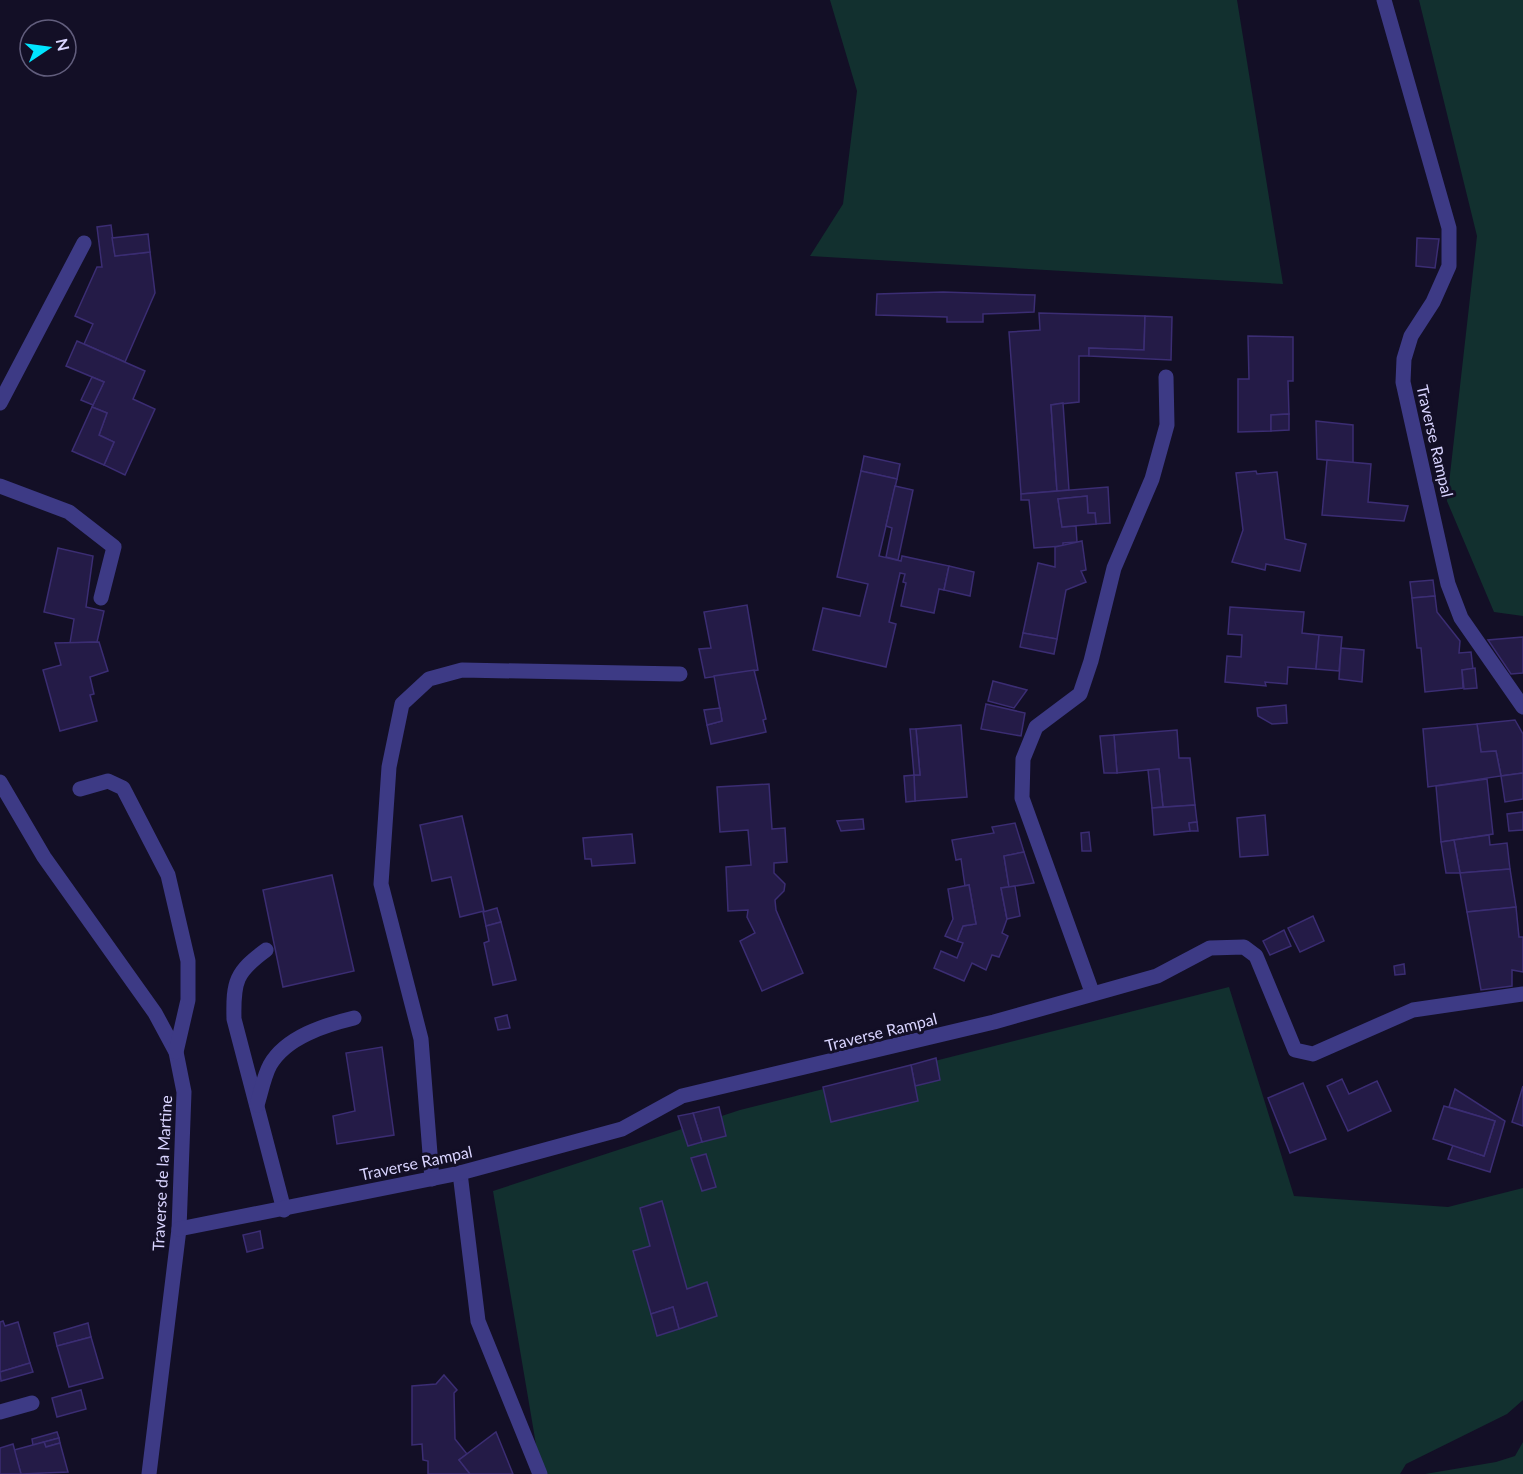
<svg xmlns="http://www.w3.org/2000/svg" width="1523" height="1474" font-family="Lato,sans-serif">
	<rect width="100%" height="100%" fill="#130f26"/>
	<g fill="#12302f">
		<polygon points="830,0 1237,0 1283,284 810,256 843,204 857,91"/>
		<polygon points="1419,0 1523,0 1523,616 1494,612 1447,501 1477,236"/>
		<polygon points="1229,987 1294,1196 1448,1207 1523,1188 1523,1400 1507,1414 1406,1464 1400,1474 541,1474 493,1191 740,1110"/>
		<polygon points="1523,1442 1523,1474 1425,1474 1496,1462 1515,1456"/>
	</g>
	<g fill="#241b47" stroke="#3b2d73" stroke-width="1.5">
		<polygon points="111,225 115,256 150,252 155,293 125,362 84,344 93,324 75,316 97,267 102,267 97,227"/>
		<polygon points="148,234 150,252 115,256 112,238"/>
		<polygon points="1417,238 1439,239 1435,268 1416,266"/>
		<polygon points="943,292 1035,295 1034,312 983,314 983,322 947,322 947,317 876,315 877,294"/>
		<polygon points="1039,313 1145,316 1144,350 1089,348 1089,356 1079,356 1079,402 1051,405 1057,491 1021,494 1009,332 1040,330"/>
		<polygon points="1145,316 1172,317 1171,360 1089,356 1089,348 1144,350"/>
		<polygon points="1248,336 1293,337 1293,381 1288,381 1289,414 1271,415 1271,431 1238,432 1238,379 1249,379"/>
		<polygon points="77,341 145,371 133,399 155,409 125,475 104,465 114,442 99,435 107,413 92,407 104,382 66,366"/>
		<polygon points="92,377 104,382 93,405 81,400"/>
		<polygon points="1063,403 1069,490 1057,491 1051,405"/>
		<polygon points="92,407 107,413 99,435 114,442 104,465 72,451"/>
		<polygon points="1289,414 1289,430 1271,431 1271,415"/>
		<polygon points="1316,421 1353,425 1353,463 1317,459"/>
		<polygon points="864,456 900,464 897,479 861,471"/>
		<polygon points="1327,460 1371,464 1368,502 1408,506 1404,521 1322,515"/>
		<polygon points="861,471 897,479 879,556 901,561 902,556 949,566 944,590 939,589 934,613 901,606 906,583 903,582 905,574 900,573 889,622 896,624 886,667 813,650 823,608 860,616 868,584 837,577"/>
		<polygon points="1256,471 1257,474 1277,472 1285,539 1306,544 1300,571 1266,564 1265,570 1232,562 1243,530 1236,473"/>
		<polygon points="895,486 913,490 898,560 886,557 892,528 886,526"/>
		<polygon points="1108,487 1110,523 1096,524 1095,513 1088,513 1087,496 1058,499 1062,527 1076,526 1077,542 1063,543 1063,546 1034,548 1029,500 1021,500 1021,494"/>
		<polygon points="1087,496 1088,513 1095,513 1096,524 1062,527 1058,499"/>
		<polygon points="1082,541 1086,570 1081,571 1086,582 1066,590 1057,639 1023,633 1038,563 1055,567 1055,547"/>
		<polygon points="58,548 93,556 86,607 104,611 97,642 70,643 74,619 44,612"/>
		<polygon points="949,566 974,572 970,596 944,590"/>
		<polygon points="1433,580 1435,596 1412,598 1410,582"/>
		<polygon points="1435,596 1437,612 1460,641 1459,653 1471,652 1473,669 1462,670 1463,688 1425,692 1421,648 1417,648 1412,598"/>
		<polygon points="747,605 758,670 705,678 699,649 711,648 704,612"/>
		<polygon points="1230,607 1304,612 1302,633 1319,635 1316,669 1288,667 1287,684 1265,682 1266,686 1225,682 1227,656 1241,657 1242,635 1228,634"/>
		<polygon points="1023,633 1057,639 1054,654 1020,647"/>
		<polygon points="1319,635 1342,637 1339,671 1316,669"/>
		<polygon points="1523,637 1523,673 1511,674 1488,640"/>
		<polygon points="99,642 108,671 90,677 94,694 90,695 97,721 60,731 43,670 61,665 55,643"/>
		<polygon points="1341,648 1364,650 1362,682 1339,679"/>
		<polygon points="1475,668 1477,688 1464,689 1462,670"/>
		<polygon points="754,670 766,719 763,720 766,732 711,744 707,725 722,721 714,676"/>
		<polygon points="993,681 1027,690 1014,708 988,701"/>
		<polygon points="986,704 1025,713 1021,736 981,729"/>
		<polygon points="1286,705 1287,723 1272,724 1258,716 1257,708"/>
		<polygon points="720,708 722,721 707,725 704,710"/>
		<polygon points="1515,720 1523,734 1523,773 1501,776 1496,751 1481,752 1477,724"/>
		<polygon points="1477,724 1481,752 1496,751 1501,776 1428,787 1423,729"/>
		<polygon points="961,725 967,797 915,801 914,775 920,775 916,729"/>
		<polygon points="910,729 916,729 920,775 914,775"/>
		<polygon points="1177,730 1179,758 1190,758 1195,805 1163,807 1159,769 1117,773 1114,735"/>
		<polygon points="1114,735 1117,773 1104,773 1100,736"/>
		<polygon points="1159,769 1163,807 1152,808 1148,770"/>
		<polygon points="1523,773 1523,799 1505,802 1501,776"/>
		<polygon points="914,775 915,801 906,802 904,776"/>
		<polygon points="1487,779 1493,834 1441,842 1436,786"/>
		<polygon points="769,784 772,829 785,828 787,862 774,863 774,873 785,884 784,891 775,900 776,910 803,973 762,991 740,941 755,933 747,917 748,910 728,911 726,867 751,865 748,830 720,832 717,787"/>
		<polygon points="1195,805 1197,822 1189,823 1190,831 1154,835 1152,808"/>
		<polygon points="1523,812 1523,830 1509,831 1507,814"/>
		<polygon points="1265,815 1268,855 1240,857 1237,818"/>
		<polygon points="462,816 484,911 460,917 451,877 432,881 420,825"/>
		<polygon points="863,819 864,829 841,831 837,821"/>
		<polygon points="1197,822 1198,831 1190,831 1189,823"/>
		<polygon points="1015,823 1024,852 1004,856 1009,887 1001,888 1007,919 1002,933 1008,936 999,957 992,955 986,970 972,963 964,981 934,968 941,951 957,958 963,943 957,941 963,926 976,924 969,885 965,886 961,859 956,860 952,840 994,833 992,827"/>
		<polygon points="1089,832 1091,851 1082,851 1081,833"/>
		<polygon points="632,834 635,863 592,866 591,859 585,859 583,838"/>
		<polygon points="1489,835 1490,845 1507,843 1510,869 1460,873 1454,840"/>
		<polygon points="1454,840 1460,873 1446,873 1441,842"/>
		<polygon points="1024,852 1034,883 1009,887 1004,856"/>
		<polygon points="1510,869 1516,907 1467,912 1460,873"/>
		<polygon points="332,875 354,971 283,987 263,890"/>
		<polygon points="969,885 976,924 963,926 957,941 945,936 953,919 948,889"/>
		<polygon points="1015,886 1020,916 1007,919 1001,888"/>
		<polygon points="1516,907 1519,937 1523,937 1523,972 1512,970 1512,986 1481,990 1467,912"/>
		<polygon points="497,908 501,922 486,926 483,912"/>
		<polygon points="1313,916 1324,941 1300,952 1288,928"/>
		<polygon points="501,922 516,980 493,985 484,943 489,941 486,926"/>
		<polygon points="1284,930 1291,946 1270,955 1263,941"/>
		<polygon points="1404,964 1405,974 1395,975 1394,966"/>
		<polygon points="507,1015 510,1028 498,1030 495,1018"/>
		<polygon points="382,1047 394,1135 337,1144 333,1116 355,1111 346,1053"/>
		<polygon points="936,1058 940,1080 915,1086 911,1065"/>
		<polygon points="911,1065 918,1101 831,1122 823,1087"/>
		<polygon points="1342,1079 1349,1094 1377,1081 1391,1111 1348,1131 1327,1086"/>
		<polygon points="1303,1083 1326,1139 1290,1153 1268,1098"/>
		<polygon points="1523,1086 1523,1126 1512,1122"/>
		<polygon points="1455,1089 1505,1121 1490,1172 1448,1159 1453,1145 1484,1156 1495,1121 1449,1107"/>
		<polygon points="1444,1106 1495,1121 1484,1156 1433,1139"/>
		<polygon points="719,1107 726,1136 702,1142 693,1113"/>
		<polygon points="693,1113 702,1142 688,1146 678,1116"/>
		<polygon points="706,1154 716,1187 702,1191 691,1158"/>
		<polygon points="662,1201 687,1289 707,1282 717,1316 679,1329 673,1307 651,1314 633,1251 650,1246 640,1208"/>
		<polygon points="260,1231 263,1248 247,1252 243,1235"/>
		<polygon points="673,1307 679,1329 657,1336 651,1314"/>
		<polygon points="3,1321 5,1326 18,1322 30,1363 0,1372 0,1322"/>
		<polygon points="88,1323 91,1337 57,1346 54,1333"/>
		<polygon points="91,1337 103,1378 69,1387 57,1346"/>
		<polygon points="30,1363 33,1372 1,1381 0,1372"/>
		<polygon points="444,1375 457,1390 454,1393 455,1439 467,1454 459,1460 470,1474 428,1474 428,1461 423,1460 422,1444 412,1445 412,1386 436,1384"/>
		<polygon points="81,1390 86,1409 57,1417 52,1398"/>
		<polygon points="57,1432 59,1438 33,1445 32,1439"/>
		<polygon points="496,1432 513,1474 470,1474 459,1460"/>
		<polygon points="59,1438 60,1443 46,1447 44,1442"/>
		<polygon points="44,1442 46,1447 60,1443 68,1472 21,1474 14,1450"/>
		<polygon points="13,1444 21,1474 0,1474 0,1448"/>
	</g>
	<g fill="none" stroke-linecap="round" stroke-linejoin="round">
		<g stroke="#3d3a85" stroke-width="15">
			<polyline points="1384,0 1449,228 1449,266 1433,302 1411,336 1404,359 1403,382 1448,584 1461,618 1523,707"/>
			<polyline points="0,403 84,243"/>
			<polyline points="0,486 69,512 114,547 101,598"/>
			<polyline points="0,782 44,857 155,1013 176,1052 184,1092 179,1229 149,1474"/>
			<polyline points="80,789 108,781 123,788 168,875 188,961 188,1000 176,1052"/>
			<path d="M266 950C236 972 233 981 234 1019L284 1210"/>
			<polyline points="1092,992 1022,798 1023,759 1036,727 1080,694 1091,661 1114,568 1152,479 1167,425 1166,377"/>
			<path d="M257 1105C261 1092 264 1076 270 1065 286 1037 325 1025 354 1018"/>
			<polyline points="460,1173 478,1321 540,1474"/>
			<polyline points="432,1179 421,1039 381,884 389,767 402,704 429,679 462,670 680,674"/>
			<polyline points="179,1229 460,1173 622,1129 682,1096 994,1022 1157,976 1210,948 1244,947 1256,956 1295,1050 1313,1054 1413,1010 1523,994"/>
			<polyline points="0,1412 32,1403"/>
		</g>
	</g>
	<g text-anchor="middle" stroke-width="6" stroke-linejoin="round" paint-order="stroke">
		<g font-size="16" fill="#d9d4ff" stroke="#130f26">
			<text transform="translate(1435 441) rotate(77)" y="6">Traverse Rampal</text>
			<text transform="translate(881 1032) rotate(-14)" y="6">Traverse Rampal</text>
			<text transform="translate(416 1163) rotate(-12)" y="6">Traverse Rampal</text>
			<text transform="translate(162 1173) rotate(-87)" y="6">Traverse de la Martine</text>
		</g>
	</g>
	<g transform="translate(48 48) rotate(77)"><circle r="28" fill="#130f26" stroke="#625e7d" stroke-width="1.5"/>
	<path d="M0-4.5L10 22L0 15L-10 22Z" fill="#00e5ff"/>
	<text y="-9" font-size="16" font-weight="bold" text-anchor="middle" fill="#d9d4ff">N</text>
	</g>
</svg>
